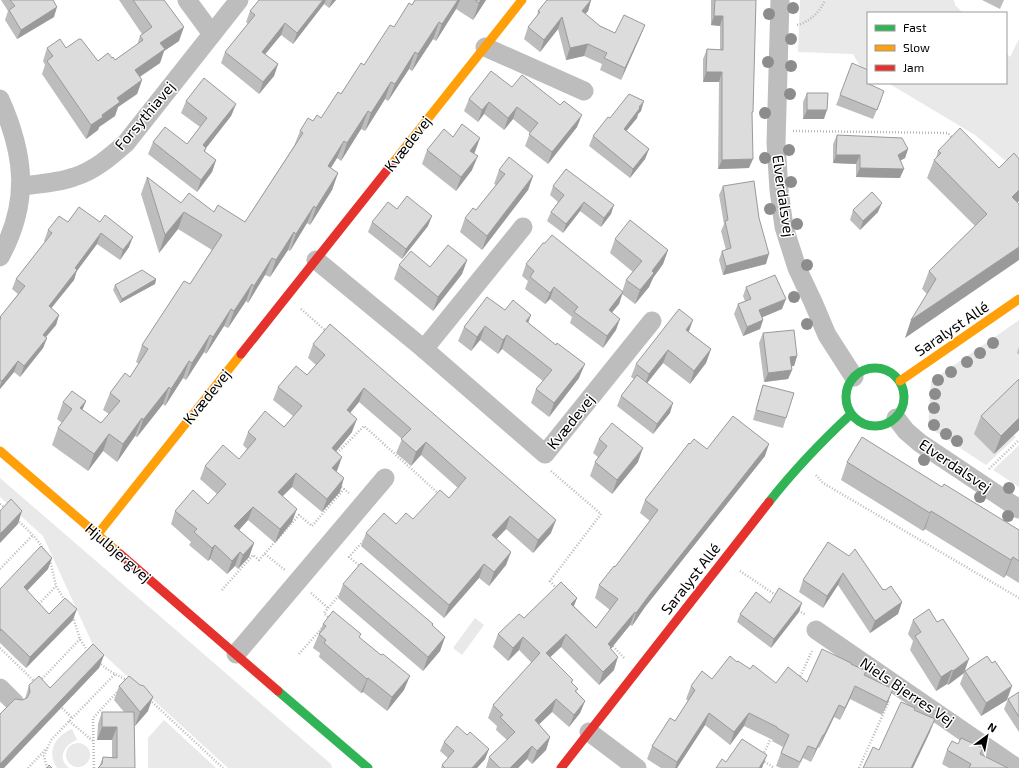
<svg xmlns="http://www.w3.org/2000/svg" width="1019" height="768" font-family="'Exo 2',sans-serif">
	<rect width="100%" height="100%" fill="#fff"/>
	<g fill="#e9e9e9">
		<polygon points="800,0 954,0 955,5 963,13 868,13 868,72 861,68 853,54 798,52"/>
		<polygon points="1019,39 1019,172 975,135 888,83 1006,83 1006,53 1010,57"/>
		<polygon points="1019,320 1019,351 1017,353 1019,355 1019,390 1014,435 1016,437 986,465 928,427 931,381"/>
		<polygon points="1019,445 1019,487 993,470"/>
		<polygon points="0,478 331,764 332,768 228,768 93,645 43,536 0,497"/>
		<polygon points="475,618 484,625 462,655 453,648"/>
		<polygon points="164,720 216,768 148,768 148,738"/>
		<path d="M72 729 77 740C65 744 56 758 69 768H57C46 752 55 736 72 729Z"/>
		<circle cx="78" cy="755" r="12"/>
	</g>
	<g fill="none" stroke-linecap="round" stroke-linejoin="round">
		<g stroke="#b8b8b8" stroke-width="2.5" stroke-dasharray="1 2" stroke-linecap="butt">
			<path d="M797 25C810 22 820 12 825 0"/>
			<polyline points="793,131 948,133 953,139"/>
			<polyline points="301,309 327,332"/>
			<polyline points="335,455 364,426 439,494"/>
			<polyline points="989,469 1019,440"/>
			<polyline points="551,471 601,514 550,581 557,589"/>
			<polyline points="816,475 823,483 1019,598"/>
			<polyline points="339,485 349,493"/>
			<polyline points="0,504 5,508"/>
			<path d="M17 520C27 529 38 539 45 552"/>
			<polyline points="265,554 285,570"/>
			<polyline points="50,560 56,586 65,601"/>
			<polyline points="361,567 349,557 365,539"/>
			<polyline points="0,569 33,535"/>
			<polyline points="740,571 777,596"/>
			<polyline points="222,590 253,555 259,560 299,515 312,526 344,489"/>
			<polyline points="311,593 328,608"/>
			<polyline points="37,606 56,586"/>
			<polyline points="796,609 806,615"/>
			<polyline points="72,614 80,639 88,652"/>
			<polyline points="330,619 324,613 341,593"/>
			<polyline points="611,644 624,658"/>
			<polyline points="0,648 36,683"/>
			<polyline points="299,654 322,628"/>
			<path d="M99 662C107 671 118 675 128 681"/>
			<polyline points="799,679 813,649"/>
			<polyline points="40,681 80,639"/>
			<polyline points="150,700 223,768"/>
			<polyline points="60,706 72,718"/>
			<polyline points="69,721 93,741"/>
			<polyline points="763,755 772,736"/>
			<polyline points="762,760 774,768"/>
			<polyline points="28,768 47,748"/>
			<polyline points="47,768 44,756 51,740 115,674"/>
			<polyline points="94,768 93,718 118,691"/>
			<polyline points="859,768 889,701"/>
		</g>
		<g stroke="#bdbdbd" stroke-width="19">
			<polyline points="187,0 212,34"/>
			<polyline points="780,0 776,143 779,190 784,227 797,268 813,302 827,335 854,377"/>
			<polyline points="485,47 584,91"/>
			<path d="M0 99C25 155 30 202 0 257"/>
			<path d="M21 186C38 184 57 183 74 177 94 171 110 157 126 143L239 0"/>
			<polyline points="316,260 424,349 545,454 652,321"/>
			<polyline points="424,349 523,227"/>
			<polyline points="896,418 906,431 920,443 1019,509"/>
			<polyline points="816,630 1017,768"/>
			<polyline points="236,654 385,478"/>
			<polyline points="0,688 15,703"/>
			<polyline points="589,732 637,768"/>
		</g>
		<g stroke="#30b455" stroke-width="9">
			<circle cx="875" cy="397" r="29"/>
			<path d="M769 502C794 470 821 442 851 414"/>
			<polyline points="278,691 368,768"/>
		</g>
		<g stroke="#ff9f0a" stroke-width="9">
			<polyline points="392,164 522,0"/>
			<polyline points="900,381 1019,299"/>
			<polyline points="0,451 120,554"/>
			<polyline points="97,535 241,354"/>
		</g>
		<g stroke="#e5322d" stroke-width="9">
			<polyline points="241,354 392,164"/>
			<polyline points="120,554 278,691"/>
			<polyline points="561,768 769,502"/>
		</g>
	</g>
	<g fill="#8c8c8c">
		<circle cx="793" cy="8" r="6"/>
		<circle cx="769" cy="14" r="6"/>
		<circle cx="791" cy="39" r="6"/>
		<circle cx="768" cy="62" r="6"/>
		<circle cx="791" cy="66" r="6"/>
		<circle cx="790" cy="94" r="6"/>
		<circle cx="765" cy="113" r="6"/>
		<circle cx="789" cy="150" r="6"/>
		<circle cx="765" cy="158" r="6"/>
		<circle cx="791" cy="182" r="6"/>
		<circle cx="770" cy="209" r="6"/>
		<circle cx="797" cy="224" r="6"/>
		<circle cx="807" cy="265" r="6"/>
		<circle cx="794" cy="297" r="6"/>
		<circle cx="807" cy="324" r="6"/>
		<circle cx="993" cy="343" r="6"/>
		<circle cx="980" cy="353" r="6"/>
		<circle cx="967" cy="362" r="6"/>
		<circle cx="951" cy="372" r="6"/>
		<circle cx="938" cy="380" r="6"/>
		<circle cx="935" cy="394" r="6"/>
		<circle cx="934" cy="408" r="6"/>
		<circle cx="934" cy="425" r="6"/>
		<circle cx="946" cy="434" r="6"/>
		<circle cx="957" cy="441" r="6"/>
		<circle cx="924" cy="460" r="6"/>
		<circle cx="1009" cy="488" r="6"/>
		<circle cx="980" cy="497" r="6"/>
		<circle cx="1008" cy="516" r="6"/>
	</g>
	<g fill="#bdbdbd">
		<polygon points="1,0 53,0 54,17 17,39 5,20 8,11"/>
		<polygon points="119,0 164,0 179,41 164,51 160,63 140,77 142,80 137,94 118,107 115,116 99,127 98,130 86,139 42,74 45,65 43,61 47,48 66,48 98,61 112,58 115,60 137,45 140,36 142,34"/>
		<polygon points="259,0 336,0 329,8 324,4 293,44 281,35 265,54 278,64 274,76 259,94 221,63 225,52 248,24 246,22 250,11"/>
		<polygon points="415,0 486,0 473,20 456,9 436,41 433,39 412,71 409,69 388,101 385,99 365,131 361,129 341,161 337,158 331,168 338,173 332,190 310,225 307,223 290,251 288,250 270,277 265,275 248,303 246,301 228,328 224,326 206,354 204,352 186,380 183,378 165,406 163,404 137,437 135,436 117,462 103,451 88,471 52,445 58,428 62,423 57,419 63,402 86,401 82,410 101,423 109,414 103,410 110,393 130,377 139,364 136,362 142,345 190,284 212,250 178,229 159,253 141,194 147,177 181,203 214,212 245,222 294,146 300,131 313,121 321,118 364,65 394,27 412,5"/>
		<polygon points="547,0 591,0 588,11 585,14 600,26 615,33 645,25 640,37 621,80 600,70 602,64 584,56 566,60 558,29 540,52 524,39 528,27 537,16 538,11"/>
		<polygon points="711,0 756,0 752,115 749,168 718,169 719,82 703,82 703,59 707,49 720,50 720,26 711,25"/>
		<polygon points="982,0 1004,0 1000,9"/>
		<polygon points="868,81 867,83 881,100 873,119 836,105 840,95"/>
		<polygon points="512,87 577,127 548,164 525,146 530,133 513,119 504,130 484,114 478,122 464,111 469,99"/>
		<polygon points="807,93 824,119 803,119 803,102"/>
		<polygon points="186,101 236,104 231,116 206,148 205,152 216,160 212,172 197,192 148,154 153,142 187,144 200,127 181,113"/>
		<polygon points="641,111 638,114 637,118 626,131 649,149 645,159 630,178 589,146 593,136 610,118"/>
		<polygon points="837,135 908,149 905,158 900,161 900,178 856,177 856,164 833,163 833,144"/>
		<polygon points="453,137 475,152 474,153 472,170 456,191 422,164 427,150"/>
		<polygon points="938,151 1019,201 905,338 927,294 922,289 929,271 975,226 927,178 934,160 936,158"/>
		<polygon points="499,170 533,176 528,190 482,250 460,232 465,218 476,210 496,185 494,184"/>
		<polygon points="553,186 611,214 601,227 580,211 563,233 547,221 551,212 558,202 550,195"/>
		<polygon points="723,186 766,264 723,275 719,260 722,251 726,250 721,231 724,224 719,195"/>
		<polygon points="79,207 129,247 120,260 97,244 77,270 74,280 51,308 59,315 56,325 46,337 47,338 43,348 20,377 14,372 0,389 0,317 18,294 12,289 16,279 45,242 44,241 48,230 68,222"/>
		<polygon points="397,209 428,226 402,259 368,232 372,222"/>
		<polygon points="853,210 878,212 860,230 850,220"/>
		<polygon points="615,239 668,250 663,264 653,278 649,287 635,304 622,294 619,304 612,312 616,330 603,348 570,323 572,317 550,299 545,304 525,289 528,281 522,276 526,264 622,292 626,280 633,272 610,253"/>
		<polygon points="467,260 462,274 433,311 394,279 399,265 430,267"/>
		<polygon points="156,279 155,284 120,303 113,290 115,285"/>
		<polygon points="746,287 782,309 762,317 763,320 760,329 743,336 734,314 738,304 745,301 743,296"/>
		<polygon points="505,310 528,323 579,378 549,417 531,403 536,389 543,381 502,349 498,354 480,340 471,351 458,341 464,327"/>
		<polygon points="689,332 711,349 706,363 690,384 663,363 647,383 670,413 653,434 617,406 621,396 634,379 631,377 636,364"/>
		<polygon points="763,333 797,356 794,366 791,366 792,370 788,379 764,382 759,343"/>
		<polygon points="313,344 551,533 533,553 506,529 496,539 511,552 506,565 489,586 479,578 444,618 361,546 366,533 396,524 413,519 449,498 458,488 421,455 411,466 396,453 402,439 359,402 350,413 352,432 336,452 337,471 336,471 340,492 322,512 292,487 282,496 292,522 275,543 248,520 239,530 254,543 249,557 238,569 235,566 227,574 210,559 208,561 189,545 191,542 171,524 175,511 208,504 217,494 200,479 205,466 239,459 247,449 243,445 248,432 284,427 293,416 273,400 278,387 307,375 316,365 308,358"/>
		<polygon points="1019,347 1019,355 1017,353"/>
		<polygon points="1019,379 1019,430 994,454 974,434 981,416"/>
		<polygon points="763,385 786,418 783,428 753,420 760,394"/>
		<polygon points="599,439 638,462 612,494 590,476 595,462 598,457 593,453"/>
		<polygon points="690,444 707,449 765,456 645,607 632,626 630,625 610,649 614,670 599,685 561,647 550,657 573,680 572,683 577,692 585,701 580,713 569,727 552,712 539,724 550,737 546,750 532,764 527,759 518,768 486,768 489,757 507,740 496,730 497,726 488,718 493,705 532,663 519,650 508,661 493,647 498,634 524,618 577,598 574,606 596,628 610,610 595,598 599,585 615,567 650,521 640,513 645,500"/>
		<polygon points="847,462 942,487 1019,530 1019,583 1006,575 1004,578 925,529 923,531 841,480"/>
		<polygon points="828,542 883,590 885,590 902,602 898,614 870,633 838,585 823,608 799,592 803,580"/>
		<polygon points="52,558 48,569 27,591 49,614 73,620 26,668 0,643 0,589"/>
		<polygon points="343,584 433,624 432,625 445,637 440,651 423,671 338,598"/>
		<polygon points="770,603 799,612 771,648 737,622 740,614"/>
		<polygon points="913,620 965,671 1007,700 981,716 960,684 964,673 948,685 947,684 936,691 910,650 913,641 908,634"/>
		<polygon points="323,624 360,638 404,690 387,711 363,692 361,693 319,657 320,653 313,648"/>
		<polygon points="104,655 99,668 22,700 25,699 29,685 50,688"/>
		<polygon points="737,662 776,683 807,682 851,664 865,675 893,689 888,702 882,715 850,699 840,720 834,717 819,748 818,747 811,762 803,758 798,768 781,768 776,766 783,747 772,741 773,740 744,726 730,745 705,725 677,768 661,768 647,759 652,746 675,721 688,701 686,699 691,686 712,679"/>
		<polygon points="119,686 148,711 135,726 134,725 135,768 99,767 103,757 112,758 112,740 97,740 98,724 102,712 124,712 114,700"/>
		<polygon points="1019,692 1019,732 1004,709 1008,699"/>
		<polygon points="467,735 489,749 485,759 477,768 441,768 442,765 448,758 440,751 444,742"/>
		<polygon points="947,750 981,754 1008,768 949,768 942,764"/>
	</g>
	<g fill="#9a9a9a">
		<polygon points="323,0 326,0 324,4 293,44 297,33"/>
		<polygon points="332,0 336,0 329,8"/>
		<polygon points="458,0 460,0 456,9 436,41 442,24"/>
		<polygon points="481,0 486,0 473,20 479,3"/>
		<polygon points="591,0 588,11 578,23 582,11"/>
		<polygon points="57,7 54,17 17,39 21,30"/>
		<polygon points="714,16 723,16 720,26 711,25"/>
		<polygon points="562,17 558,29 540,52 544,40"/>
		<polygon points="439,22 433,39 412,71 418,54"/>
		<polygon points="285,23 281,35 258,63 262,52"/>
		<polygon points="645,25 640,37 621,80 625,68"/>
		<polygon points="184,27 179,41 164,51 160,63 130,83 135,70 160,43"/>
		<polygon points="588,44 584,56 566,60 570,48"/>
		<polygon points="415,52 409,69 388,101 395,84"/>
		<polygon points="278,64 274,76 259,94 263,82"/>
		<polygon points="706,72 722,72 719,82 703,82"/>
		<polygon points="142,80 137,94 118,107 115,116 99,127 98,130 86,139 91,125 102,115 117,98"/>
		<polygon points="391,82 385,99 365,131 371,113"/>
		<polygon points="644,101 641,111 638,114 637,118 620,139 624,129"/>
		<polygon points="489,102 484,114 478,122 482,110"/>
		<polygon points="236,104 231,116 199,157 203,145"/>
		<polygon points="517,107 513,119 504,130 508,118"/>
		<polygon points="807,110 827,110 824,119 803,119"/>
		<polygon points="368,111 361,129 341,161 347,143"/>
		<polygon points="582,115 577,127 548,164 552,152"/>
		<polygon points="480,138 475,152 465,165 470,151"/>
		<polygon points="344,141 337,158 321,183 328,166"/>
		<polygon points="649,149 645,159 630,178 633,169"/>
		<polygon points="908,149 905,158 894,164 898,155"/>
		<polygon points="836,155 860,155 856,164 833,163"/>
		<polygon points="478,156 472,170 456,191 461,177"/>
		<polygon points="753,159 749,168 718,169 722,160"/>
		<polygon points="216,160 212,172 197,192 201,180"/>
		<polygon points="860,168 904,169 900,178 856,177"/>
		<polygon points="338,173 332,190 310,225 316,208"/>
		<polygon points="533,176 528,190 482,250 487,236"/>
		<polygon points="1019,190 1019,201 1005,215 1012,197"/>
		<polygon points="584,202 580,211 563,233 566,224"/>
		<polygon points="882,203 878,212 860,230 863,221"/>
		<polygon points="614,205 611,214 601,227 604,218"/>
		<polygon points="314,206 307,223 290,251 296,234"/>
		<polygon points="184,212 178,229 159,253 165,235"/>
		<polygon points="432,216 428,226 402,259 406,249"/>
		<polygon points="294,232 288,250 270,277 276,260"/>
		<polygon points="101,233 97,244 74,275 77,270 74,280 45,316 49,306 75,268"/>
		<polygon points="133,237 129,247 120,260 123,250"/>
		<polygon points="1019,247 1019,260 905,338 911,320"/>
		<polygon points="668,250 663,264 653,278 649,287 635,304 640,290 652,271"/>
		<polygon points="769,254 766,264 723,275 726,266"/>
		<polygon points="272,258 265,275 248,303 254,286"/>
		<polygon points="467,260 462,274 433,311 438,297"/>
		<polygon points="156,279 155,284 120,303 122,299"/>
		<polygon points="252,284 246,301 228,328 234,311"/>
		<polygon points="554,287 550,299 545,304 550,293"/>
		<polygon points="623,292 619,304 605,321 609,310"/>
		<polygon points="786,299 782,309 756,320 759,310"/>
		<polygon points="231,309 224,326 206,354 213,337"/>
		<polygon points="59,315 56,325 39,345 43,335"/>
		<polygon points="531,315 526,329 526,321"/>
		<polygon points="620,319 616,330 603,348 607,336"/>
		<polygon points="693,320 688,334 686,330"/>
		<polygon points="763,320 760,329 743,336 747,327"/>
		<polygon points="485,326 480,340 471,351 477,337"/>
		<polygon points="210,335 204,352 186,380 192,363"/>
		<polygon points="507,335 502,349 498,354 503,340"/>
		<polygon points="47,338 43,348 20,377 24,366"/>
		<polygon points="711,349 706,363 690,384 694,371"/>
		<polygon points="668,350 663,363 644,387 649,374"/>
		<polygon points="797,356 794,366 786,367 790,357"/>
		<polygon points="18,361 14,372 0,389 0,386 2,381"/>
		<polygon points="189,361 183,378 165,406 171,389"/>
		<polygon points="585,364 579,378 549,417 554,403"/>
		<polygon points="792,370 788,379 764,382 768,373"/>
		<polygon points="169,387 163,404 137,437 143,420"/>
		<polygon points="364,388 359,402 342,423 347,410"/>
		<polygon points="86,401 79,418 80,408"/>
		<polygon points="673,403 670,413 653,434 657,424"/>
		<polygon points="142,418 135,436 117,462 123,444"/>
		<polygon points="1019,418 1019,430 994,454 1001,436"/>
		<polygon points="357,419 352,432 327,462 332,448"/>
		<polygon points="109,434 103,451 88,471 94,454"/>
		<polygon points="426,442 421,455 411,466 416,452"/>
		<polygon points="769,444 765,456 645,607 632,626 636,613 650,594"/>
		<polygon points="643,448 638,462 612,494 617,480"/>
		<polygon points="342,457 337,471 327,481 332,468"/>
		<polygon points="296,473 292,487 273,506 278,492"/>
		<polygon points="344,478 340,492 322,512 327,499"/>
		<polygon points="253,507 248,520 230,540 234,526"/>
		<polygon points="297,509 292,522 275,543 280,529"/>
		<polygon points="22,511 18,524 0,543 0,534"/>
		<polygon points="931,511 925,529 923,531 930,513"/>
		<polygon points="510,516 506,529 487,549 492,535"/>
		<polygon points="556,520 551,533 533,553 538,540"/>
		<polygon points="254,543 249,557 238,569 243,555"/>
		<polygon points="215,545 210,559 208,561 212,548"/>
		<polygon points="240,552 235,566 227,574 232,561"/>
		<polygon points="511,552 506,565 489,586 494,572"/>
		<polygon points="1013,557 1006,575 1004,578 1011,560"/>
		<polygon points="52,558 48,569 20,598 24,587"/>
		<polygon points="484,564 479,578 444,618 449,605"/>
		<polygon points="843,573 838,585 823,608 827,596"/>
		<polygon points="577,598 572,610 571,604"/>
		<polygon points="902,602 898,614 870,633 875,621"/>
		<polygon points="802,603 799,612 771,648 774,639"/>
		<polygon points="77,609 73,620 26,668 30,657"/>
		<polygon points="635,612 630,625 610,650 608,644"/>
		<polygon points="566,634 561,647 541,666 546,653"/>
		<polygon points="445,637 440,651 423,671 428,657"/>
		<polygon points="523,637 519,650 508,661 513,648"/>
		<polygon points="104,655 99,668 4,768 0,768 0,764"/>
		<polygon points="618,657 614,670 599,685 603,672"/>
		<polygon points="969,659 964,673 948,685 953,671"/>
		<polygon points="952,670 947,684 936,691 941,677"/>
		<polygon points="410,676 404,690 387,711 392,697"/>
		<polygon points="368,678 363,692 361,693 367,679"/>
		<polygon points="855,686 850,699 840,720 845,708"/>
		<polygon points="1012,686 1007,700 981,716 986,703"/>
		<polygon points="893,689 888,702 882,715 887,702"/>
		<polygon points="153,697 148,711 135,726 140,712"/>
		<polygon points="556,699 552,712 530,733 535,720"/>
		<polygon points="585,701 580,713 569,727 574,715"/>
		<polygon points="839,705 834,717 819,748 824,735"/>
		<polygon points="709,713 705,725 677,768 675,768 677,762"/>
		<polygon points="749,713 744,726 730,745 734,732"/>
		<polygon points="935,719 930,732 913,768 911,768"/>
		<polygon points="102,727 117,727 112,740 97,740"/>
		<polygon points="823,735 818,747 811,762 816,749"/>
		<polygon points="550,737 546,750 532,764 537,751"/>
		<polygon points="532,746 527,759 518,768 510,768"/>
		<polygon points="489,749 485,759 477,768 472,768"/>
		<polygon points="767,755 762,768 759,768"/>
	</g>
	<g fill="#dcdcdc" stroke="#9a9a9a">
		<polygon points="10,0 53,0 57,7 21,30 9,10 15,6"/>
		<polygon points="133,0 164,0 184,27 160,43 165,49 135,70 142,80 117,98 120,102 102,115 103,117 91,125 47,61 53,56 47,48 60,39 66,48 79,39 81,39 98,61 108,53 112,58 113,57 115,60 143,40 140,36 152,27"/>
		<polygon points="259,0 323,0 297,33 285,23 262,52 278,64 263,82 225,52 255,15 250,11"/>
		<polygon points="415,0 458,0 442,24 439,22 418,54 415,52 395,84 391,82 371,113 368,111 347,143 344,141 328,166 338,173 316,208 314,206 296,234 294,232 276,260 272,258 254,286 252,284 234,311 231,309 213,337 210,335 192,363 189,361 171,389 169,387 143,420 142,418 123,444 109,434 94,454 58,428 72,409 63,402 72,391 86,401 80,408 101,423 120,401 110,393 125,373 130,377 148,349 142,345 184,281 190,284 222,235 184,212 165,235 147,177 181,203 189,193 214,212 218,205 245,222 303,133 300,131 308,118 313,121 317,115 321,118 338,92 341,94 361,63 364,65 390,25 394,27 409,3 412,5"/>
		<polygon points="475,0 481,0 479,3"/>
		<polygon points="547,0 591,0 582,11 600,26 615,33 624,15 645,25 625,68 604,58 607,53 588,44 570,48 562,17 544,40 528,27 540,12 538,11"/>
		<polygon points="715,0 756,0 753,112 752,112 753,159 722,160 722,72 706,72 707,49 723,50 723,16 714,16"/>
		<polygon points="852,63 868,70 868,80 867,83 884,91 877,110 840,95"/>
		<polygon points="491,71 512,87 522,75 560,105 564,101 582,115 552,152 529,134 538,123 517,107 508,118 489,102 482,110 469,99"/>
		<polygon points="204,78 236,104 203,145 206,148 204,151 216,160 201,180 153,142 165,127 187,144 207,118 186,101"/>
		<polygon points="807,93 828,93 827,110 807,110"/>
		<polygon points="629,94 644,101 639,107 640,108 624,129 649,149 633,169 593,136 608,117 610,118"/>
		<polygon points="462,124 480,138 470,151 478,156 461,177 427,150 444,129 453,137"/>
		<polygon points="960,128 999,168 1014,153 1019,159 1019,190 1012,197 1019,204 1019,247 911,320 936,279 929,271 987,214 934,160 941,153 938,151"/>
		<polygon points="837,135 902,138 908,149 898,155 904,169 860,168 860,155 836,155"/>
		<polygon points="509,157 533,176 487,236 465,218 473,208 476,210 505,174 499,170"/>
		<polygon points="566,169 614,205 604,218 584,202 566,224 551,212 564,195 553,186"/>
		<polygon points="754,181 759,218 769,254 726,266 722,251 731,248 725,221 728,220 723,186"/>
		<polygon points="872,192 882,203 863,221 853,210"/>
		<polygon points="407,196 432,216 406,249 372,222 388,202 397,209"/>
		<polygon points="79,207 100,222 105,215 133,237 123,250 101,233 75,268 77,270 49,306 59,315 43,335 47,338 24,366 18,361 2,381 0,380 0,320 1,318 0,317 25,286 16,279 52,233 48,230 59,216 68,222"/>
		<polygon points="630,220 668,250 652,271 654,273 640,290 626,280 642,261 615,239"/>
		<polygon points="552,235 623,292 609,310 620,319 607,336 574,312 578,307 554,287 550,293 530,277 534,271 526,264 543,243 545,243"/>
		<polygon points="448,245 467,260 438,297 399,265 411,251 430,267"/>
		<polygon points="142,270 156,279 122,299 115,285"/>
		<polygon points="775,275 786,299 759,310 763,320 747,327 738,304 751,299 746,287"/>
		<polygon points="487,297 505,310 513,300 531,315 526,321 556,345 557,343 585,364 554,403 536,389 552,370 507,335 503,340 485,326 477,337 464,327"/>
		<polygon points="679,309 693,320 686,330 711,349 694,371 668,350 649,374 636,364"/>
		<polygon points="330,324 556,520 538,540 510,516 492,535 511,552 494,572 484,564 449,605 366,533 384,513 396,524 406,513 413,519 440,490 449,498 466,478 426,442 416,452 401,439 411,429 364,388 347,410 357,419 332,448 342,457 332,468 344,478 327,499 296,473 278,492 297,509 280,529 253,507 234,526 254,543 243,555 240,552 232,561 215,545 212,548 194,532 197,529 175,511 193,490 208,504 226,484 205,466 223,445 239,459 256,439 248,432 265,411 284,427 302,406 278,387 296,366 307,375 325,355 313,344"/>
		<polygon points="794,330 797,356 790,357 792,370 768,373 763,333"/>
		<polygon points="637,375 673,403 657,424 621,396"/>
		<polygon points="1019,379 1019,418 1001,436 981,416"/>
		<polygon points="763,385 794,393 786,418 756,410"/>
		<polygon points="733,416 769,444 650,594 636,613 635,612 608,644 611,647 610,648 618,657 603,672 566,634 546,653 573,680 571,682 578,689 575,691 585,701 574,715 556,699 535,720 550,737 537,751 532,746 510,768 500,768 489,757 515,732 500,717 503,715 493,705 540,653 523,637 513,648 498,634 519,614 524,618 561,582 577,598 571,604 596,628 618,599 599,585 614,566 615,567 658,510 645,500 689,443 690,444 694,439 707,449"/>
		<polygon points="612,423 643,448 617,480 595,462 607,446 599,439"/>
		<polygon points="862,437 942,487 944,484 1019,530 1019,561 1013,557 1011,560 931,511 930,513 847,462"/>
		<polygon points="11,499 22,511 0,534 0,511"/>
		<polygon points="828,542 849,556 855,549 883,590 884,589 885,590 891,586 902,602 875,621 843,573 827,596 803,580"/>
		<polygon points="41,546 52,558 24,587 49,614 65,598 77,609 30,657 1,629 0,631 0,589"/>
		<polygon points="361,563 433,624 432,625 445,637 428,657 343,584"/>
		<polygon points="779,588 802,603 774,639 740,614 756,592 770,603"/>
		<polygon points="929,609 937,622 943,619 969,659 953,671 952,670 941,677 915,636 921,632 913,620"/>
		<polygon points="333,611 361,634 359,637 381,655 383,654 410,676 392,697 368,678 367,679 324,643 326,640 319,634 326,626 323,624"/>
		<polygon points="93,644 104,655 0,764 0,714 15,699 22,700 27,698 30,692 29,685 39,676 50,688"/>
		<polygon points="822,649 851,663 851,664 866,671 864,675 893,689 887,702 855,686 845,708 839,705 824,735 823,735 816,749 808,746 800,762 781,753 789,735 777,728 777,727 749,713 734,732 709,713 677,762 652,746 670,718 675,721 695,690 691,686 702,671 712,679 730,656 737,662 738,661 750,669 753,665 776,683 788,667 807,682"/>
		<polygon points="987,656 992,663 995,661 1012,686 986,703 965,671"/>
		<polygon points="129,676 140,685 144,686 153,697 140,712 119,686"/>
		<polygon points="1019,692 1019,717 1008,699"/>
		<polygon points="901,702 915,708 914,710 935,719 911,768 863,768 873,747 879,750"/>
		<polygon points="102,712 134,712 135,768 98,768 102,764 103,757 117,758 117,727 102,727"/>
		<polygon points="457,726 467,735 470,732 489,749 472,768 445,768 442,765 454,751 444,742"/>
		<polygon points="961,738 983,748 980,754 1008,768 969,768 971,764 947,750 952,741 958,744"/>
		<polygon points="742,739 767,755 759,768 716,768 722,759 726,762"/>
		<polygon points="49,765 52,768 47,768"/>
	</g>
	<g text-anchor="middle" stroke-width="3" stroke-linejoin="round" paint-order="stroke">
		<g font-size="15" fill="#000" stroke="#fff">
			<text transform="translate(145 116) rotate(-50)" y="5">Forsythiavej</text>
			<text transform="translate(408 144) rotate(-52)" y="5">Kvædevej</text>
			<text transform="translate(783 196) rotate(82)" y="5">Elverdalsvej</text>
			<text transform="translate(952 329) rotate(-34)" y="5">Saralyst Allé</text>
			<text transform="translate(207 397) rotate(-51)" y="5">Kvædevej</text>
			<text transform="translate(571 422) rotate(-51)" y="5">Kvædevej</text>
			<text transform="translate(955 466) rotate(34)" y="5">Elverdalsvej</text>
			<text transform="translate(118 553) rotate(41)" y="5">Hjulbjergvej</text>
			<text transform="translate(691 579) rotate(-52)" y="5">Saralyst Allé</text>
			<text transform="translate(907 692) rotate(34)" y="5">Niels Bjerres Vej</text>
		</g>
	</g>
	<rect x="867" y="12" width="140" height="72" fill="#ffffff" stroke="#999999"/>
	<rect x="875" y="25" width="20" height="6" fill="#30b455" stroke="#999999"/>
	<text x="903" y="32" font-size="12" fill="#000000">Fast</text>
	<rect x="875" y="45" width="20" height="6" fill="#ff9f0a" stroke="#999999"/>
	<text x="903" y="52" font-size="12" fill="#000000">Slow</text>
	<rect x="875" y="65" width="20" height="6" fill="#e5322d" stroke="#999999"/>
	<text x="903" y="72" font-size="12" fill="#000000">Jam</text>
	<g transform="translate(987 736) rotate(32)" stroke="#ffffff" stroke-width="3" paint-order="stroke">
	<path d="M0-3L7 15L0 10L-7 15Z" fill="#000000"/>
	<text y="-6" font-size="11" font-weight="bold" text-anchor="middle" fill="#000000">N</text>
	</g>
</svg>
